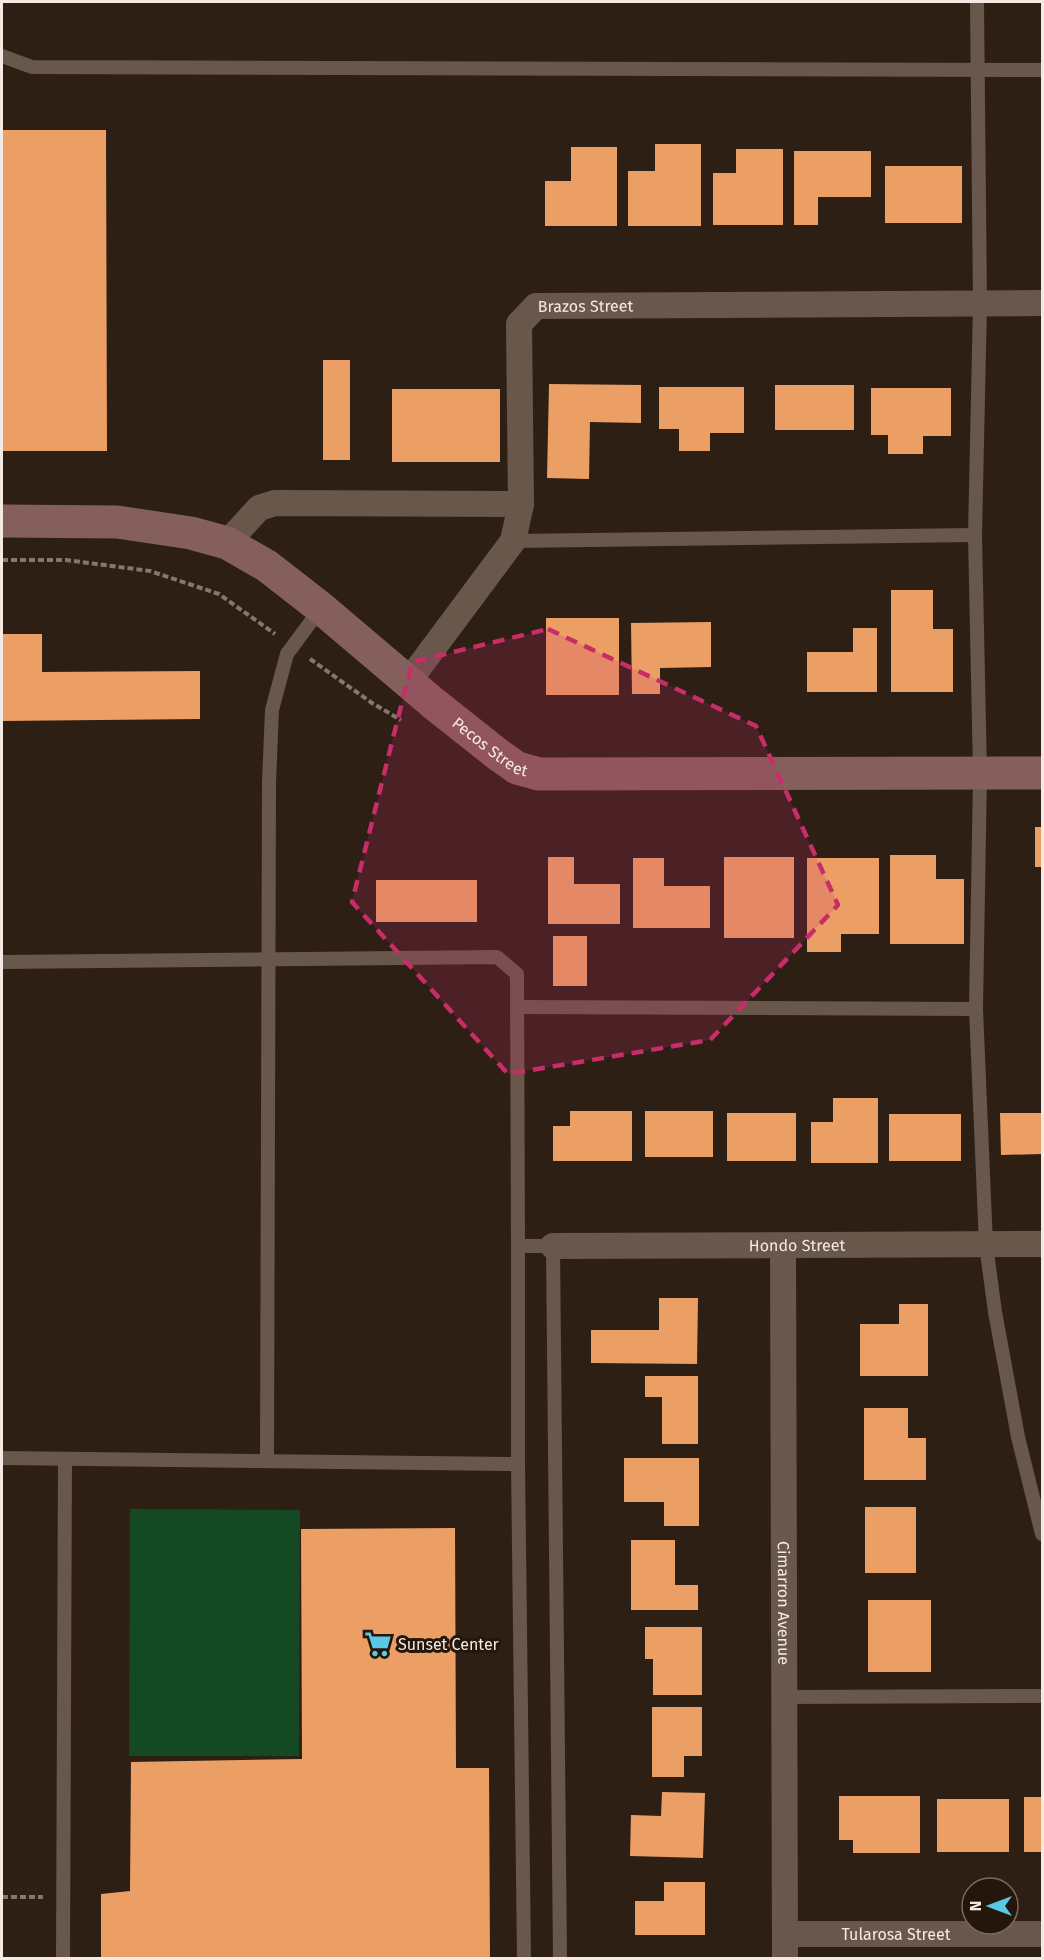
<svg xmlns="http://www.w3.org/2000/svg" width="1044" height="1960" font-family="'Fira Sans',sans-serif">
	<rect width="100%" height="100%" fill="#2e1f14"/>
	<polygon fill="#154923" points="130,1509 300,1510 299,1756 129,1756"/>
	<g fill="#ec9f65">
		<polygon points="2,130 106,130 107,451 2,451"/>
		<polygon points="655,144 701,144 701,226 628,226 628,171 655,171"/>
		<polygon points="571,147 617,147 617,226 545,226 545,181 571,181"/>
		<polygon points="736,149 783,149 783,225 713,225 713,173 736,173"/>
		<polygon points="794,151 871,151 871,197 818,197 818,225 794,225"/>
		<rect x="885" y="166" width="77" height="57"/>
		<rect x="323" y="360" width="27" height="100"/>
		<polygon points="549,384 641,385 641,423 590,422 589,479 547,478"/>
		<rect x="775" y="385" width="79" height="45"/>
		<polygon points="659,387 744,387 744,433 710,433 710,451 679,451 679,429 659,429"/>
		<polygon points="871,388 951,388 951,436 923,436 923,454 888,454 888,435 871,435"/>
		<rect x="392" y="389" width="108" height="73"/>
		<polygon points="891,590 933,590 933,629 953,629 953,692 891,692"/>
		<rect x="546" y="618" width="73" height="77"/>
		<polygon points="711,622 711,667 660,668 660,694 632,694 631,623"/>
		<polygon points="853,628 877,628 877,692 807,692 807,652 853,652"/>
		<polygon points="2,634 42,634 42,672 200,671 200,719 2,721"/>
		<rect x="1035" y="827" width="7" height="40"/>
		<polygon points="890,855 936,855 936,879 964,879 964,944 890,944"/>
		<polygon points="548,857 574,857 574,884 620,884 620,924 548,924"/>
		<rect x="724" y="857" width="70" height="81"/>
		<polygon points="633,858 664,858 664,886 710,886 710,928 633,928"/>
		<polygon points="807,858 879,858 879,934 841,934 841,952 807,952"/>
		<rect x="376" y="880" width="101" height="42"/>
		<rect x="553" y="936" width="34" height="50"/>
		<polygon points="833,1098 878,1098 878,1163 811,1163 811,1122 833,1122"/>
		<polygon points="570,1111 632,1111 632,1161 553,1161 553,1126 570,1126"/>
		<rect x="645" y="1111" width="68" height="46"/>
		<rect x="727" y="1113" width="69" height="48"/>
		<polygon points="1000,1113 1042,1113 1042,1154 1001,1155"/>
		<rect x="889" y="1114" width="72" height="47"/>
		<polygon points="659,1298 698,1298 697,1364 591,1363 591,1330 659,1330"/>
		<polygon points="899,1304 928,1304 928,1376 860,1376 860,1324 899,1324"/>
		<polygon points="645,1376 698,1376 698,1444 662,1444 662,1397 645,1397"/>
		<polygon points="864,1408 908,1408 908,1438 926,1438 926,1480 864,1480"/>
		<polygon points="624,1458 699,1458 699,1526 664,1526 664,1502 624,1502"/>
		<rect x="865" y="1507" width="51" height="66"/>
		<polygon points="455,1528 456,1768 489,1768 490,1958 101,1958 101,1894 130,1891 131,1762 302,1759 301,1529"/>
		<polygon points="631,1540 675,1540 675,1585 698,1585 698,1610 631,1610"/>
		<rect x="868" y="1600" width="63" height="72"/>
		<polygon points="645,1627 702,1627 702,1695 653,1695 653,1659 645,1659"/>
		<polygon points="652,1707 702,1707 702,1756 684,1756 684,1777 652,1777"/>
		<polygon points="662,1792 705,1793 703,1858 630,1856 631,1815 661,1816"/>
		<polygon points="839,1796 920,1796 920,1853 853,1853 853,1840 839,1840"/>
		<rect x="1024" y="1797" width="18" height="55"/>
		<rect x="937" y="1799" width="72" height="53"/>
		<polygon points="664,1882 705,1882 705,1935 635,1935 635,1901 664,1901"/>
	</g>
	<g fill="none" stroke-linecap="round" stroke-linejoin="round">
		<g stroke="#84776d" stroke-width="4" stroke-dasharray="6 3" stroke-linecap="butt">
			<polyline points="2,560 66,560 150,571 219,594 275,634"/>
			<polyline points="310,659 372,703 401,720"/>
			<polyline points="2,1897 43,1897"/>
		</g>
		<g stroke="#69574b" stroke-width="14">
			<polyline points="977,2 980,304 975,535 980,773 976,1009 986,1245 995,1312 1018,1437 1042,1534"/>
			<polyline points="2,56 32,67 1042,70"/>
			<polyline points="513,541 975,535"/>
			<polyline points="2,962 497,957 517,974 518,1246"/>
			<polyline points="517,1007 976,1009"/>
			<polyline points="2,1458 518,1464 518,1246 553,1246 560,1958"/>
			<polyline points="267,1461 269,783 272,710 287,654 321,608"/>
			<polyline points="518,1464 524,1958"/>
			<polyline points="784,1697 1042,1696"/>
			<polyline points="63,1958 65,1459"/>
		</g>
		<g stroke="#69574b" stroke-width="26">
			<polyline points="227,543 259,508 275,503 521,504"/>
			<path id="s1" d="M408 682 513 541 521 504 519 324 536 306 1042 303"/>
			<path id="s2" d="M553 1246 1042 1244"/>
			<path id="s3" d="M783 1246 785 1958"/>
			<path id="s4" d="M785 1934H1042"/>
		</g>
		<path stroke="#855f5c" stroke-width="33" id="s5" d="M2 521 117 522 191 533 227 543 267 566 321 608 433 703 496 753 517 768 539 774 1042 773"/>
	</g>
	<path fill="#c72d69" fill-opacity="0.2" stroke="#c72d69" stroke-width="4.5" stroke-dasharray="12 8" stroke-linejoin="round" d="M548 629 756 726 838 905 710 1040 508 1074 352 902 412 662Z"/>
	<defs>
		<symbol id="supermarket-bare" viewBox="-9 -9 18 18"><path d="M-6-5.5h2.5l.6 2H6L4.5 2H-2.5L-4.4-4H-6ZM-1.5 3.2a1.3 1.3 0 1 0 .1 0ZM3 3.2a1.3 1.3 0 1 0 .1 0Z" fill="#59c8e5" stroke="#24160b" stroke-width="2.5" paint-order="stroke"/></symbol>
	</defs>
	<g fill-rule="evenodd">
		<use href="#supermarket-bare" x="359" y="1625" width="38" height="38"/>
	</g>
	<g text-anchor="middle" stroke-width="6" stroke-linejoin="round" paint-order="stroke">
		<g font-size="16" fill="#f5eae3" stroke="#24160b">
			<text dy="6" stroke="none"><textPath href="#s1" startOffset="468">Brazos Street</textPath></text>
			<text dy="6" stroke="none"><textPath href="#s5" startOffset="561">Pecos Street</textPath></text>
			<text dy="6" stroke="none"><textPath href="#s2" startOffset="244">Hondo Street</textPath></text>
			<text dy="6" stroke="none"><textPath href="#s3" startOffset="357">Cimarron Avenue</textPath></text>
			<text dy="6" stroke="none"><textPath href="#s4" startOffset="111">Tularosa Street</textPath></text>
		</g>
		<g font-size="16" fill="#f5eae3" stroke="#24160b" text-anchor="start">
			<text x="398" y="1650">Sunset Center</text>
		</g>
	</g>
	<rect width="1044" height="1960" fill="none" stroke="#f5eae3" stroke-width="6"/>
	<g transform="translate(990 1906) rotate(270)"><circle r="28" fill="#24160b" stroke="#786b61" stroke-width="1.5"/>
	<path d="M0-4.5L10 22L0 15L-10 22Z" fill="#59c8e5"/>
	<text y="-9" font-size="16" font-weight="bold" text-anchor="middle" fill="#f5eae3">N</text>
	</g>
</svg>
